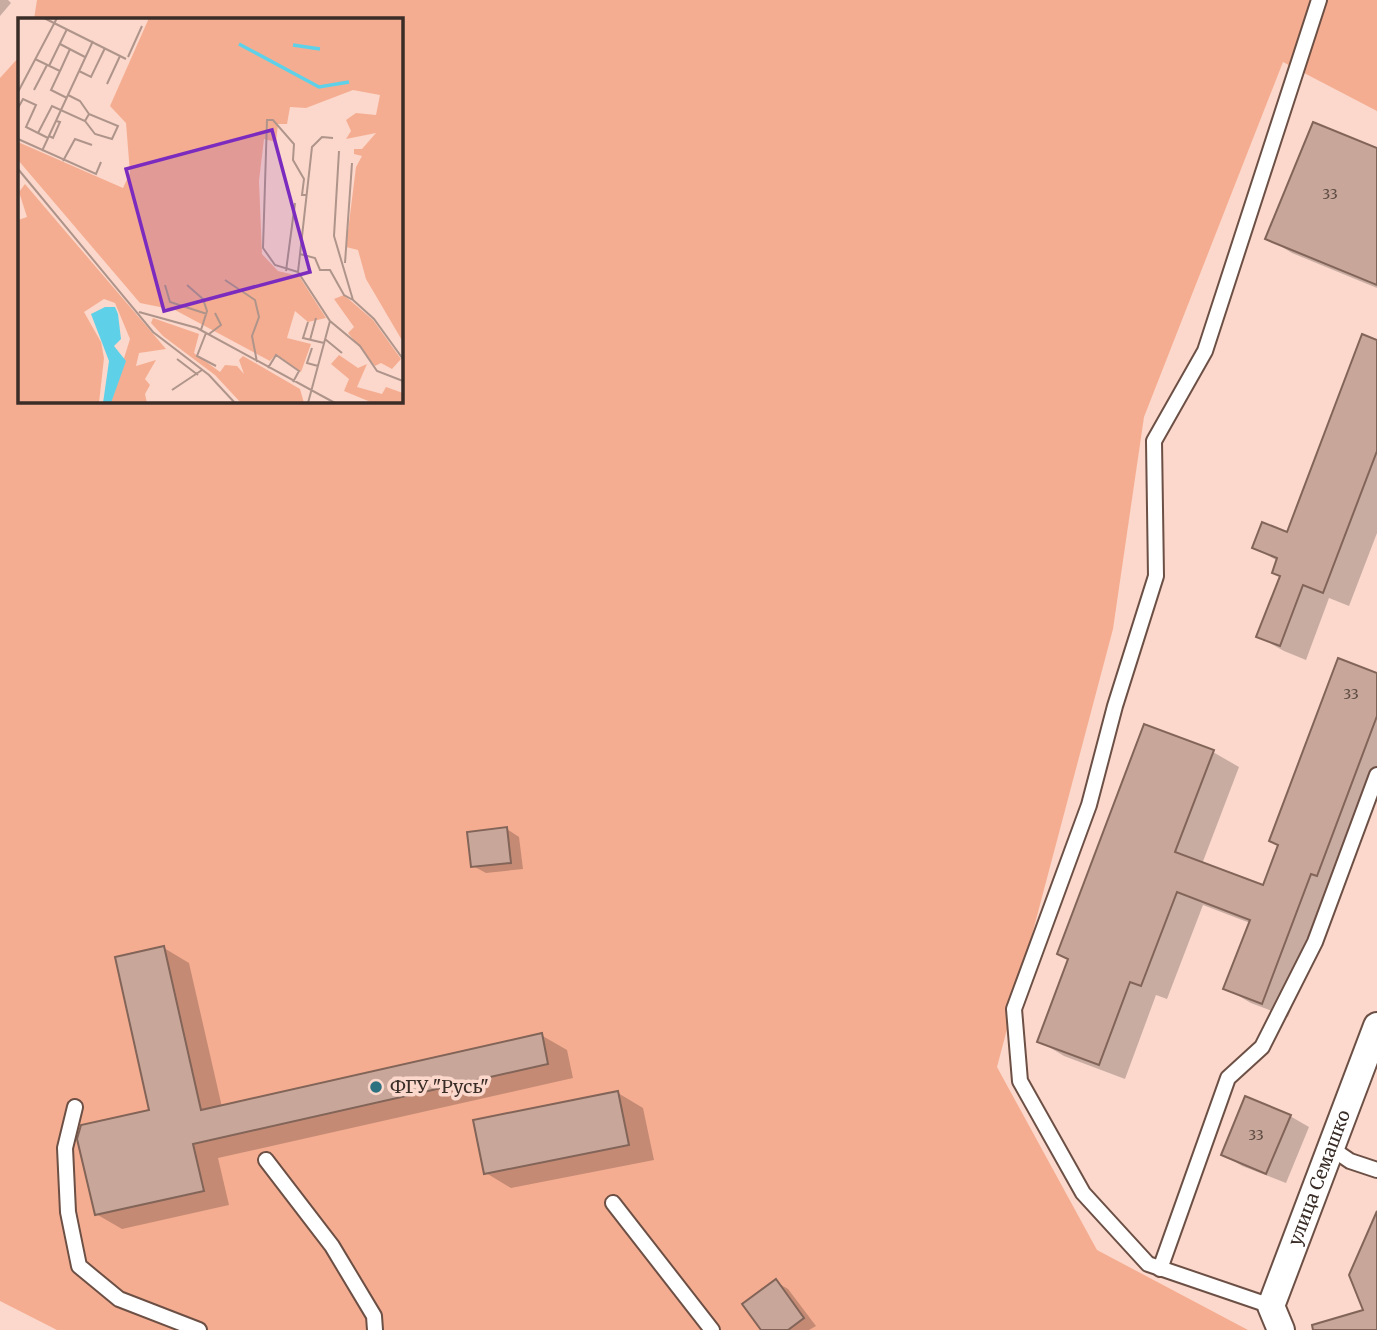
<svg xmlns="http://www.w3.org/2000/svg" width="1377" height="1330" font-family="Merriweather,serif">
	<rect width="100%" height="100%" fill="#fbd8cb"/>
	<polygon fill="#f5ad91" points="37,0 1377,0 1377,111 1283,62 1144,417 1113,629 997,1067 1097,1250 1248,1330 57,1330 0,1301 0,78 19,57 19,401 401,401 401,19 34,19"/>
	<g fill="#0003">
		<polygon points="0,0 8,0 11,3 0,16"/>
		<polygon points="1377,150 1377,288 1292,253 1267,238"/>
		<polygon points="1377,341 1377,533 1349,606 1329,598 1306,660 1284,651 1259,637 1281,577 1274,573 1278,561 1254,548 1288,534"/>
		<polygon points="1377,675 1377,798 1342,889 1337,887 1288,1017 1251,1003 1225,988 1250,923 1203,905 1167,999 1156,995 1125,1079 1064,1056 1039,1041 1213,752 1239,767 1202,864 1264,887"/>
		<polygon points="507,829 519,837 523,869 486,873 473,866"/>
		<polygon points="164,948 189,963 222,1107 541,1035 567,1050 573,1078 218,1158 229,1205 122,1229 96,1214 151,1111"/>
		<polygon points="618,1093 643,1108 654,1160 511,1188 486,1173"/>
		<polygon points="1290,1116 1309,1127 1286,1183 1242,1166 1223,1154"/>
		<polygon points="776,1282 788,1289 816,1326 809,1330 763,1330"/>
	</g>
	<g fill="#c8a79a" stroke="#826458" stroke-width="2">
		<polygon points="1313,122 1377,148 1377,285 1265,239"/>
		<polygon points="1362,334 1377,340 1377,451 1323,593 1303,585 1280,646 1256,637 1280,576 1272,573 1277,558 1252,548 1262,522 1287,532"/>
		<polygon points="1338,658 1377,673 1377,716 1317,876 1311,874 1262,1004 1223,989 1250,920 1177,892 1141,986 1130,982 1099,1065 1037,1042 1068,959 1057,954 1144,724 1214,750 1175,852 1263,885 1278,845 1269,841"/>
		<polygon points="507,827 511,863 471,867 467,832"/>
		<polygon points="164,946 201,1110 542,1033 548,1064 193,1144 204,1191 95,1215 77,1139 81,1125 149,1110 115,957"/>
		<polygon points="618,1091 629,1145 484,1174 473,1120"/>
		<polygon points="1245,1096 1291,1115 1266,1174 1221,1155"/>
		<polygon points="1377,1211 1377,1330 1313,1330 1312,1325 1363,1310 1349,1275"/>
		<polygon points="776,1279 804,1318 788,1330 761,1330 742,1304"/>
	</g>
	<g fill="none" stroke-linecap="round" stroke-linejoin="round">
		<defs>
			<g id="lane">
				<polyline points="75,1107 65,1148 68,1212 79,1266 119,1299 199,1330"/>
				<polyline points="1331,1148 1350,1161 1377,1170"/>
				<polyline points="266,1160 332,1246 374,1316 375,1330"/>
				<polyline points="613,1203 712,1330"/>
				<polyline points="1160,1269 1228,1078 1262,1047 1315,942 1377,775"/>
				<polyline points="1271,1306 1148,1264 1083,1193 1020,1081 1014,1009 1089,805 1115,706 1156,576 1154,441 1205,351 1319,0"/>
			</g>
			<g id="street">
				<path id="s1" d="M1281 1330 1271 1306 1377 1026"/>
			</g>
		</defs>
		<use href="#lane" stroke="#6d5045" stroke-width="18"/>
		<use href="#street" stroke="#6d5045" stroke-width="30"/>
		<use href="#lane" stroke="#fff" stroke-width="14"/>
		<use href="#street" stroke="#fff" stroke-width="26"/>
	</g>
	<circle fill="#2c7180" stroke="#fbd8cb" stroke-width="2.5" cx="376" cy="1087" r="7"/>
	<g text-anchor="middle" stroke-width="7" stroke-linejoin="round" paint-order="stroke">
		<g font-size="14" fill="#5e4c44">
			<text x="1330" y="199">33</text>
			<text x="1351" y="699">33</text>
			<text x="1256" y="1140">33</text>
		</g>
		<g font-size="18" fill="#3a2d28" stroke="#fbd8cb" text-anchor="start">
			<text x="390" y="1093">ФГУ "Русь"</text>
		</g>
		<g font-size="18" fill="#3a2d28" stroke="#fbd8cb">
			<text dy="6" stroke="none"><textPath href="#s1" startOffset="163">улица Семашко</textPath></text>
		</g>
	</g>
	<g transform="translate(18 18)">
		<rect width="385" height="385" fill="#fbd8cb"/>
		<path d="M131 0H385V324L348 261 340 232 328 229 338 149 344 138 336 136V131H344L358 115 328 121 333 113 328 102 338 95 358 97 362 77 335 72 288 90 272 89 269 106H260L258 124 246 121 241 163 244 236 260 253 281 258 308 300 290 304 277 293 269 320 293 326 283 354 258 336 252 343 157 292 122 285 0 142V124L105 170 112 155 108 105 92 88ZM7 166 148 331 121 335 118 348 138 342 127 361 132 367 127 376 129 385H92L112 321 97 285 86 281 66 294 83 324 86 340 81 385H0V202L9 199 1 174ZM326 277 355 302 383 341 374 351 363 345 357 348 330 315 336 309 316 281ZM135 300 181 316 176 335 202 354 207 347 219 348 226 356 221 342 225 338 282 371 286 385H223L197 357 145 318 133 305ZM321 337 340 350 349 346 339 369 364 376 368 369 385 375V385H355L326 373 331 361 313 346Z" fill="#f5ad91"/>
		<path d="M87 289H97L100 296 103 321 96 328 108 343 93 385H85L91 343 73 296Z" fill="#5ed1e9"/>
		<path fill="none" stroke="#5ed1e9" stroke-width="3.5" d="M221 26 301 69 331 64M275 27 302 31"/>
		<path fill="none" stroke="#ae948a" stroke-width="2" d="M26 0 108 41M42 26 67 39M110 39 124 8M17 41 42 53 33 72 49 80M31 48 49 11M42 53 52 31M61 53 73 59 87 30M89 66 102 38M16 72 29 47M0 74 39 0M50 77 62 83 71 96M0 90 5 81 18 87 8 109 30 120M20 115 34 88 67 103 77 116 94 121 100 108 71 96 67 103M31 118 35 120 42 104 38 103M315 120 304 119 294 129 280 254 312 303 342 328 359 353 385 363M0 121 78 156 83 144M24 133 75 23M321 133 316 218 335 282 356 301 385 341M45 143 57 121 74 127M0 151 135 314 191 357 217 385M282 236 297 240 302 252H312L326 277 335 282M327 245 334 145M268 253 277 185M280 254 257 247 245 230 249 102H255L276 126 275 142 286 161 284 177H288M207 262 237 282 241 299 234 318 239 344M147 267 152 284 189 296M169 267 185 281 189 293 183 312M121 294 179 310 317 385M290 304 285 320 306 325M188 315 179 338 198 348M191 316 203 307 197 295M307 321 324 335M292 322 298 300M294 330 289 345 300 348M159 341 180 357M250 350 258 337 281 353 275 364M154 372 184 352M290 385 312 303"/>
		<path fill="#7b2cbf" fill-opacity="0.15" stroke="#7b2cbf" stroke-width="3.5" d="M254 112 292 254 146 293 108 151Z"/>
		<rect width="385" height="385" fill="none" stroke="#3a2d28" stroke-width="3.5"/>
	</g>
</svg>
